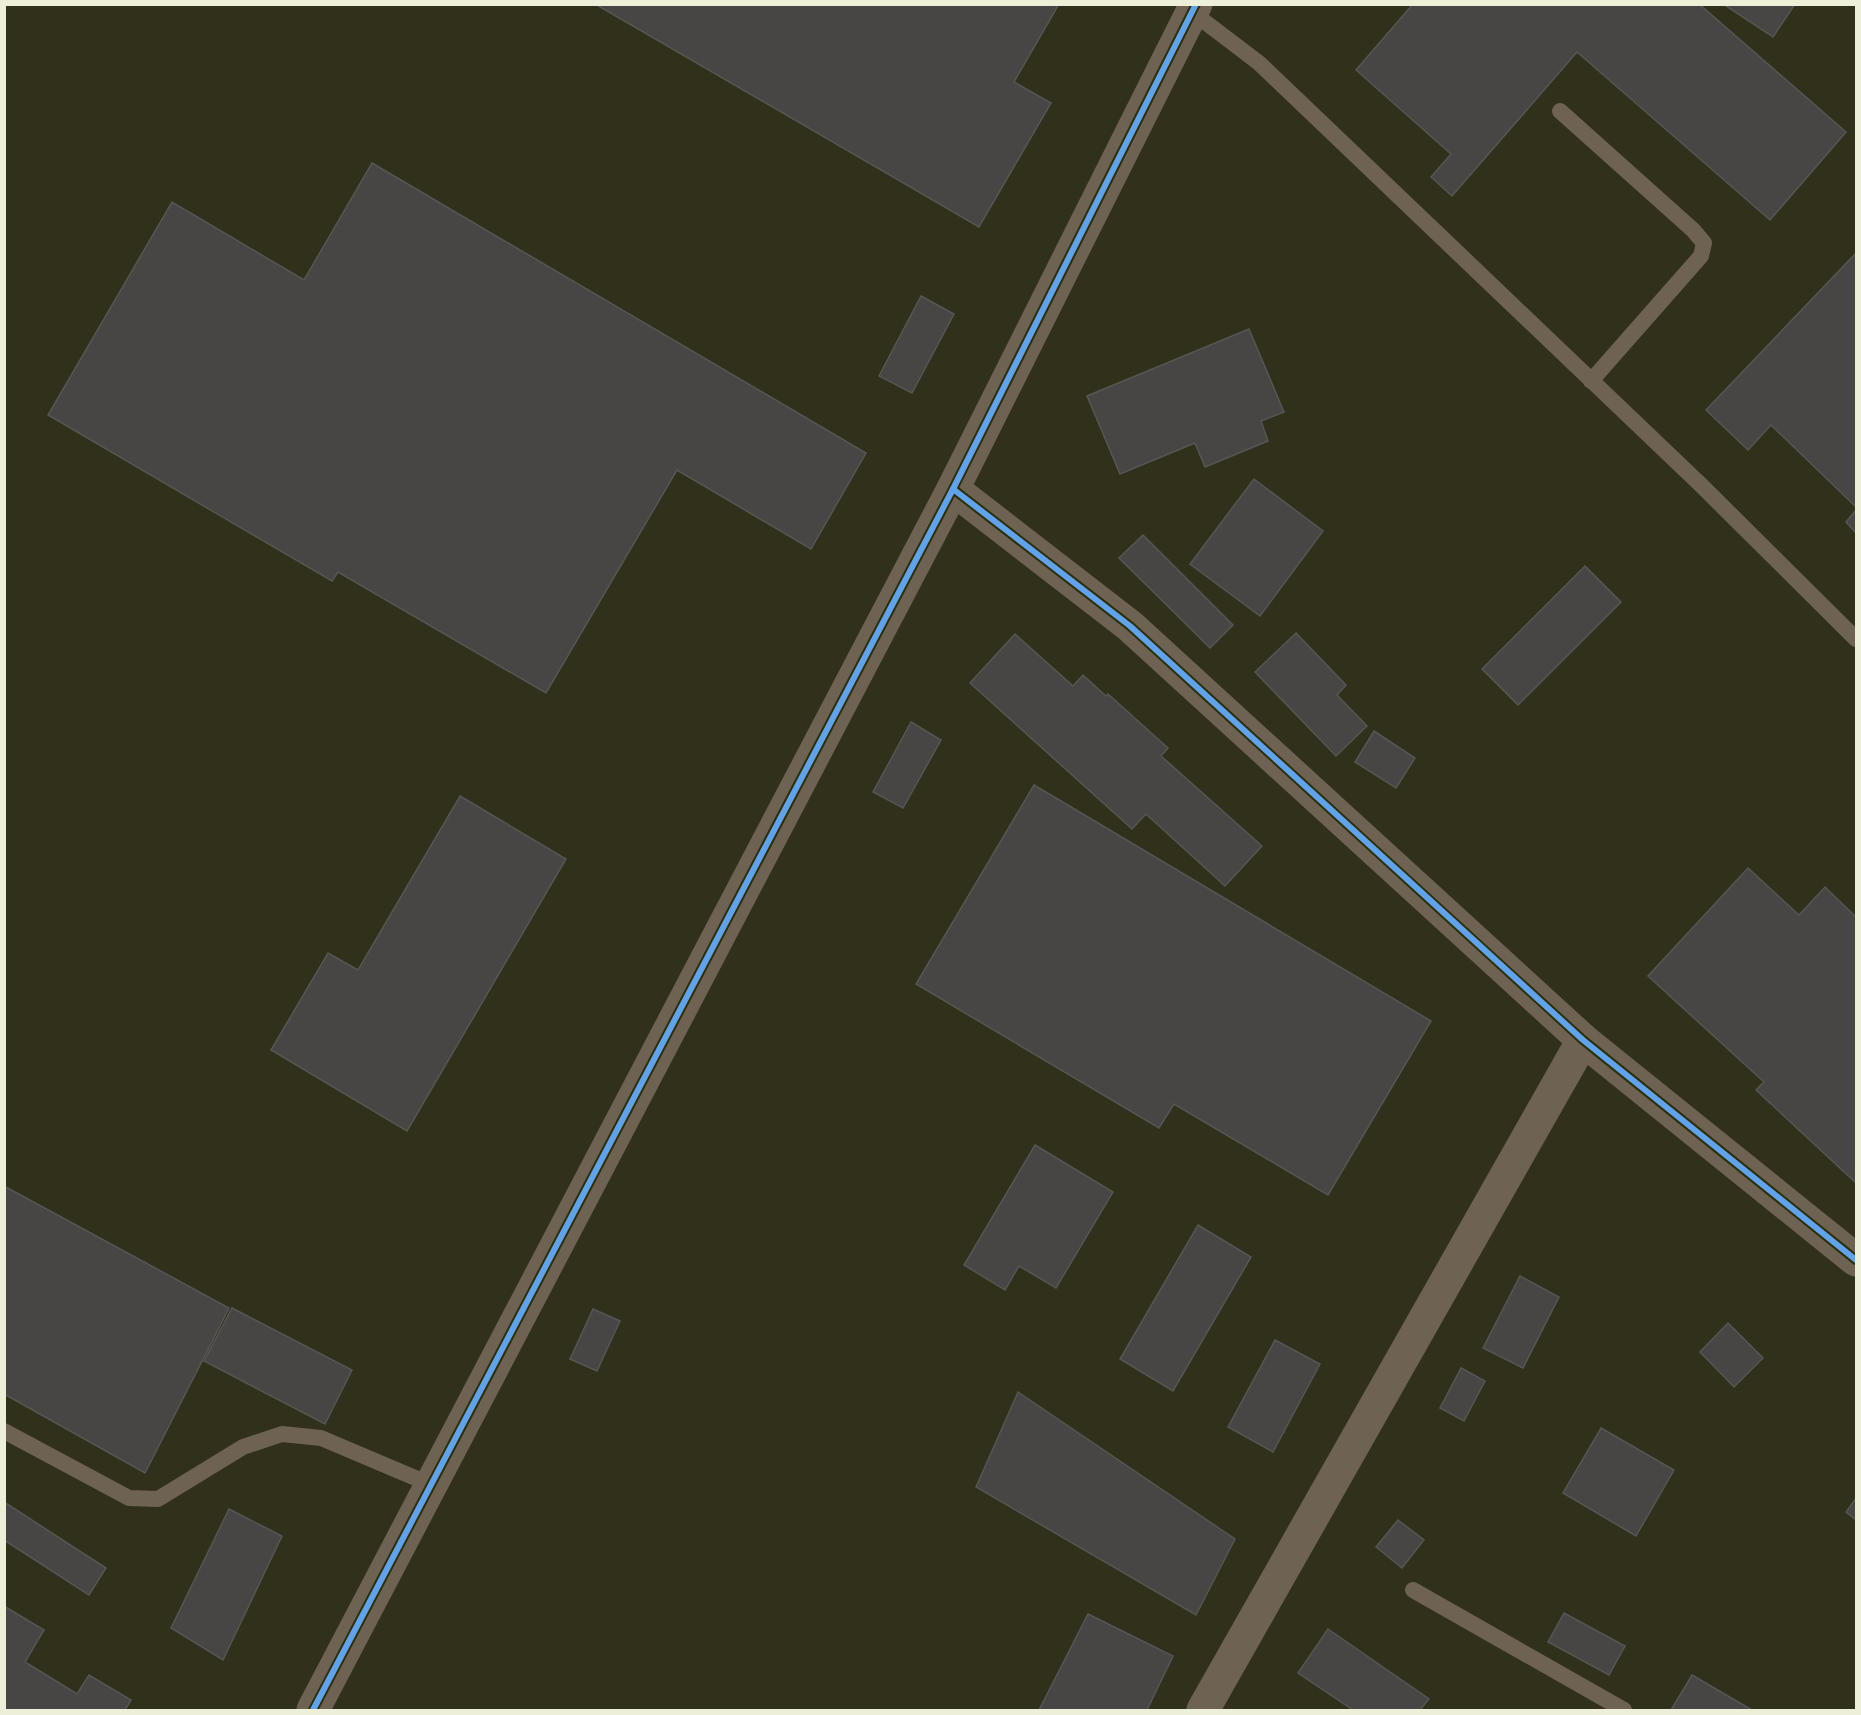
<svg xmlns="http://www.w3.org/2000/svg" width="1861" height="1715" font-family="'Fira Sans',sans-serif">
	<rect width="100%" height="100%" fill="#30301b"/>
	<g fill="#474644" stroke="#565654" stroke-width="1.5">
		<polygon points="595,4 1059,4 1014,82 1051,103 979,227"/>
		<polygon points="1413,4 1699,4 1846,132 1770,220 1577,52 1452,196 1431,177 1451,154 1356,70"/>
		<polygon points="1723,4 1795,4 1773,37"/>
		<polygon points="372,163 866,453 811,549 677,470 546,693 338,572 332,581 48,415 172,202 304,280"/>
		<polygon points="1856,253 1856,507 1771,425 1748,450 1706,410"/>
		<polygon points="921,296 954,314 912,393 879,376"/>
		<polygon points="1249,329 1284,412 1261,421 1268,441 1205,467 1195,443 1120,474 1087,396"/>
		<polygon points="1254,479 1323,531 1260,616 1190,564"/>
		<polygon points="1856,510 1856,533 1846,522"/>
		<polygon points="1143,535 1233,625 1210,648 1119,558"/>
		<polygon points="1585,566 1621,602 1518,705 1482,669"/>
		<polygon points="1296,633 1346,685 1337,695 1367,726 1336,756 1255,672"/>
		<polygon points="1015,634 1073,686 1083,675 1106,696 1108,694 1168,748 1161,756 1262,846 1225,886 1146,814 1132,829 970,683"/>
		<polygon points="911,722 941,740 903,808 873,792"/>
		<polygon points="1374,731 1415,758 1396,788 1355,762"/>
		<polygon points="1034,785 1431,1021 1328,1195 1174,1104 1159,1128 916,984"/>
		<polygon points="460,796 566,859 407,1131 271,1050 328,953 358,970"/>
		<polygon points="1748,868 1799,915 1825,887 1856,917 1856,1183 1756,1090 1764,1082 1648,976"/>
		<polygon points="1035,1145 1113,1192 1056,1288 1019,1266 1005,1290 964,1265"/>
		<polygon points="4,1186 229,1308 145,1473 4,1394"/>
		<polygon points="1198,1225 1251,1257 1173,1391 1120,1359"/>
		<polygon points="1520,1276 1559,1297 1523,1368 1483,1348"/>
		<polygon points="232,1308 352,1370 325,1424 204,1361"/>
		<polygon points="593,1309 620,1321 597,1371 570,1359"/>
		<polygon points="1728,1323 1763,1358 1734,1387 1700,1352"/>
		<polygon points="1275,1340 1320,1364 1273,1452 1228,1427"/>
		<polygon points="1461,1368 1485,1381 1464,1421 1440,1408"/>
		<polygon points="1018,1392 1235,1539 1196,1615 976,1487"/>
		<polygon points="1601,1428 1674,1470 1636,1536 1563,1493"/>
		<polygon points="1856,1498 1856,1520 1846,1512"/>
		<polygon points="4,1502 106,1568 89,1595 4,1540"/>
		<polygon points="229,1509 282,1536 223,1660 171,1628"/>
		<polygon points="1398,1520 1424,1540 1402,1568 1376,1547"/>
		<polygon points="4,1606 44,1630 25,1662 77,1694 89,1675 131,1700 125,1710 4,1710"/>
		<polygon points="1564,1613 1625,1646 1609,1675 1548,1642"/>
		<polygon points="1088,1614 1173,1656 1147,1710 1039,1710"/>
		<polygon points="1328,1629 1429,1699 1420,1710 1353,1710 1298,1673"/>
		<polygon points="1692,1675 1752,1710 1671,1710"/>
	</g>
	<g fill="none" stroke-linecap="round" stroke-linejoin="round">
		<g stroke="#6e6252" stroke-width="16">
			<polyline points="1192,12 1259,63 1702,486 1856,639"/>
			<polyline points="1560,111 1693,230 1704,243 1701,256 1591,381"/>
			<polyline points="4,1431 129,1498 158,1499 243,1447 282,1434 321,1438 432,1485"/>
			<polyline points="1413,1590 1624,1710"/>
		</g>
		<g stroke="#6e6252" stroke-width="33">
			<polyline points="953,489 1130,626 1583,1040 1856,1260"/>
			<polyline points="313,1710 953,489 1196,4"/>
			<polyline points="1203,1710 1583,1040"/>
		</g>
		<defs>
			<g id="cycleway">
				<polyline points="953,489 1130,626 1583,1040 1856,1260"/>
				<polyline points="313,1710 953,489 1196,4"/>
			</g>
		</defs>
		<use href="#cycleway" stroke="#2f2f07" stroke-width="10"/>
		<use href="#cycleway" stroke="#60a3ed" stroke-width="6"/>
	</g>
	<rect width="1861" height="1715" fill="none" stroke="#eeefd9" stroke-width="12"/>
</svg>
